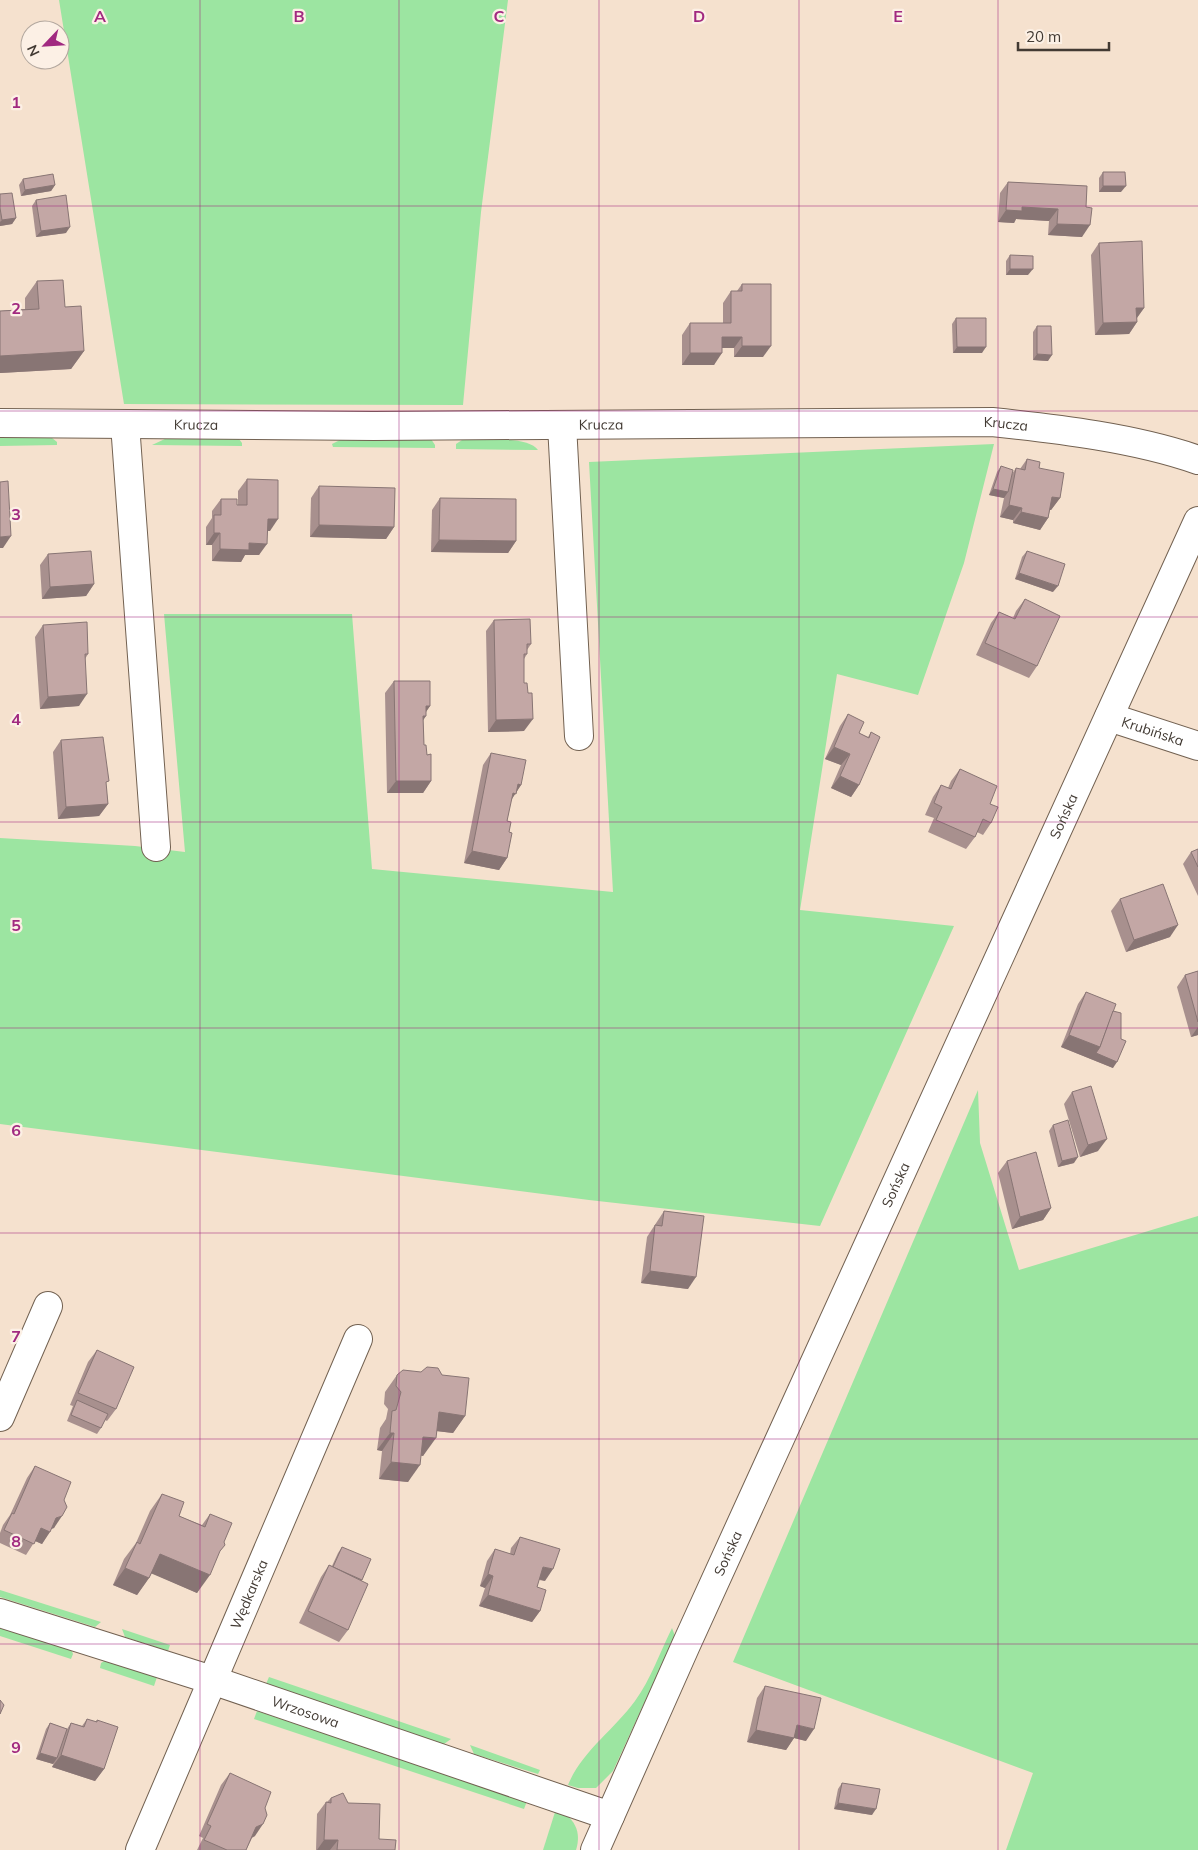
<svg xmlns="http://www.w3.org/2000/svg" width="1198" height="1850" font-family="Mulish,sans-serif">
	<rect width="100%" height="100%" fill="#f5e1ce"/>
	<g fill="#9ce5a1">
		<polygon points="59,0 508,0 481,212 463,405 124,404"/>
		<polygon points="0,438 52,438 57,442 57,445 0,446"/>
		<polygon points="167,438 239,439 242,443 242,446 152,445"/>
		<polygon points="431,439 435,445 435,448 333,447 332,444 340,440"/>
		<path d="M462 440C479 440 528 435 538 450L456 449V444Z"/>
		<polygon points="994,444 964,563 918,695 837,674 800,910 954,926 820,1226 589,1200 0,1124 0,838 135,846 185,852 164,614 352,614 372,869 613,892 589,462"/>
		<polygon points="978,1090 980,1143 1019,1270 1198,1216 1198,1850 1006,1850 1033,1773 733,1662"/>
		<polygon points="0,1590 101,1622 95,1627 0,1597"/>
		<polygon points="0,1626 71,1649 73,1654 71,1659 0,1636"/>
		<path d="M672 1628 675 1636 613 1771 596 1788H578L568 1785C582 1751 614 1730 635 1701 651 1679 660 1652 672 1628Z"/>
		<polygon points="122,1629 170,1645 168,1651 125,1637"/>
		<polygon points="106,1660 157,1677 154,1686 100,1668 101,1663"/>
		<polygon points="269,1677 451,1739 444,1744 266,1684"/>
		<polygon points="257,1711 527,1801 524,1809 254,1719"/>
		<polygon points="470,1745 540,1770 538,1774 474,1754"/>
		<path d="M556 1809C574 1817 582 1831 576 1850H543Z"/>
	</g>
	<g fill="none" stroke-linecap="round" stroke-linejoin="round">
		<defs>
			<g id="minor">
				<path id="s1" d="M0 423 374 426 992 422C1058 429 1136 438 1198 460"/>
				<polyline points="125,424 156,847"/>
				<polyline points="562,425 579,736"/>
				<path id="s2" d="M1109 717 1198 746"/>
				<polyline points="0,1417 48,1306"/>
				<path id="s3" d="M0 1613 212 1680 610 1816"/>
				<path id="s4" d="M140 1850 358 1339"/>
				<path id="s5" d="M595 1850 686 1645 1198 521"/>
			</g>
		</defs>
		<use href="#minor" stroke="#726151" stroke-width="30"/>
		<use href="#minor" stroke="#fff" stroke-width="28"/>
	</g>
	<g fill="#a8908e">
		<polygon points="1103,172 1121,192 1099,192 1099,178"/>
		<polygon points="23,179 55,185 51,191 21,196 19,185"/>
		<polygon points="1008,182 1087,186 1082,237 1048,235 1049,221 1016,219 1014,223 998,222 1000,193"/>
		<polygon points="0,194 16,218 12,224 0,226"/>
		<polygon points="36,200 66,233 36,237 32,206"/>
		<polygon points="1099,243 1144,308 1137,318 1137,322 1129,334 1095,335 1091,255"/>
		<polygon points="1010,255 1028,275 1006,275 1006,261"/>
		<polygon points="37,281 84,351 71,369 0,373 0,311 25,309 25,298"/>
		<polygon points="742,284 763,357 734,357 734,348 722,348 714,365 682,365 682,335 690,323 723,323 723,303 731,291 737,291"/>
		<polygon points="956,318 982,353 953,353 952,324"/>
		<polygon points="1037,326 1048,361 1033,360 1033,332"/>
		<polygon points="1027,459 1039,468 1060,498 1051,510 1050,510 1048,518 1040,530 1013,523 1013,520 1000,517 1004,498 989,495 997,472 1001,466 1012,474 1016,468 1020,469"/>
		<polygon points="247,479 270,531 268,531 259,555 245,555 241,562 212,561 212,545 206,545 206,527 212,518 212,511 221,499 238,505 238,491"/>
		<polygon points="319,486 394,527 386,539 310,537 311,498"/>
		<polygon points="440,498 516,541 508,553 431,552 432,510"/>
		<polygon points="1027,551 1053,592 1015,579 1022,557"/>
		<polygon points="48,554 94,584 86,596 42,599 40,565"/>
		<polygon points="1025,599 1037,666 1029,678 976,655 991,623 999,612 1013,618 1016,611"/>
		<polygon points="494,620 531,644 527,650 527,654 524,659 524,731 488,732 486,631"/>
		<polygon points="43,625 88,654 85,659 79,706 40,709 35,637"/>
		<polygon points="394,681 430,706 426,712 423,720 424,745 427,755 431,781 423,793 387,793 385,693"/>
		<polygon points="848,714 859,733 868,737 871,732 859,785 851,797 831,788 841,765 825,759 840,726"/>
		<polygon points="61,740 106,785 108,804 99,816 58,819 53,752"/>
		<polygon points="491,753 521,785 511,800 507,821 509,832 507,858 499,870 464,863 483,765"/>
		<polygon points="960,769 990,804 991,823 983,835 977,832 975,837 966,849 928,832 934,818 925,815 933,797 941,785 948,788 951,781"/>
		<polygon points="1198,849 1198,896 1183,864 1191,852"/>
		<polygon points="1120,899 1170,937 1126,952 1111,911"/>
		<polygon points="1198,971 1198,1035 1191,1037 1177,987 1185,975"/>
		<polygon points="1086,992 1113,1011 1113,1068 1061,1047 1078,1004"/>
		<polygon points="1072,1092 1098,1151 1080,1157 1064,1104"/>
		<polygon points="1053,1125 1074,1163 1058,1167 1049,1131"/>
		<polygon points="1007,1161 1051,1208 1043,1220 1012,1229 998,1173"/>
		<polygon points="664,1211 688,1289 641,1283 647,1237"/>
		<polygon points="97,1350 116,1409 107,1421 105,1420 101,1428 97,1434 67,1421 73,1406 70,1405 88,1362"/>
		<polygon points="397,1375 465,1416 453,1433 437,1431 423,1456 421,1455 408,1482 379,1479 382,1451 377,1450 380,1428 386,1419 388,1409 384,1404 385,1392"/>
		<polygon points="35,1466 64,1500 54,1528 51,1529 42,1544 35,1541 26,1555 0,1543 0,1533 3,1525 10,1515 27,1478"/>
		<polygon points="162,1494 179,1516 202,1525 210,1514 218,1555 197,1593 152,1573 149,1578 137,1595 113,1585 124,1559 136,1543 150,1511"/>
		<polygon points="520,1537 545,1581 539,1580 537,1587 540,1611 532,1622 479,1606 485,1588 480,1586 487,1561 495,1549 510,1554 511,1548"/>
		<polygon points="342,1547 362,1580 348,1630 339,1642 299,1623 321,1577 329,1565 332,1566 338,1553"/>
		<polygon points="765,1686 806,1741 794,1738 786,1750 747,1742 757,1698"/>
		<polygon points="87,1719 96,1722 97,1720 104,1769 95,1781 52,1767 54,1763 53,1764 36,1759 46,1729 50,1723 67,1729 71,1723 82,1726"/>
		<polygon points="230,1773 255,1836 252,1838 246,1850 197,1850 203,1838 199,1836 221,1785"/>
		<polygon points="842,1783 872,1815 834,1809 838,1789"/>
		<polygon points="331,1798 348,1803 379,1839 395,1850 316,1850 317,1814 326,1802 327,1802"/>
	</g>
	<g fill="#887574">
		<polygon points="55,185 51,191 21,196 25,190"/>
		<polygon points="1103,186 1126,186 1121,192 1099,192"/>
		<polygon points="1022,207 1058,209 1049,221 1016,219 1014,223 998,222 1006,210"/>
		<polygon points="16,218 12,224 0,226 0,222 2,220"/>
		<polygon points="1057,224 1090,225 1082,237 1048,235"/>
		<polygon points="70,227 66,233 36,237 41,231"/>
		<polygon points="1010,269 1033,269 1028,275 1006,275"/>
		<polygon points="1136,308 1144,308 1136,319"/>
		<polygon points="1137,322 1129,334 1095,335 1103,323"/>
		<polygon points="722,337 742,337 734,348 714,348"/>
		<polygon points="742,346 771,346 763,357 734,357"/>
		<polygon points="957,347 986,347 982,353 953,353"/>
		<polygon points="84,351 71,369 0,373 0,356"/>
		<polygon points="690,353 722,353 714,365 682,365"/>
		<polygon points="1037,354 1052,355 1048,361 1033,360"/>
		<polygon points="993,489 1008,492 1004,498 989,495"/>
		<polygon points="1052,497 1060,498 1051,510 1044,509"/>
		<polygon points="1009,505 1022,508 1013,520 1000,517"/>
		<polygon points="1021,512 1048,518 1040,530 1013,523"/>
		<polygon points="268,519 278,519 270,531 259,531"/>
		<polygon points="319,525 394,527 386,539 310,537"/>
		<polygon points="214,533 220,533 212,545 206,545"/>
		<polygon points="11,536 3,548 0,548 0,537"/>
		<polygon points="439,540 516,541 508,553 431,552"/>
		<polygon points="249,543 267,544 259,555 245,555 241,562 212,561 220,549"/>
		<polygon points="1019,573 1058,586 1053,592 1015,579"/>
		<polygon points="94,584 86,596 42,599 50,587"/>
		<polygon points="87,694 79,706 40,709 48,697"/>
		<polygon points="426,706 430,706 423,716 426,716 418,728"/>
		<polygon points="533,719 524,731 488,732 496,720"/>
		<polygon points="834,747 850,754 841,765 825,759"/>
		<polygon points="840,776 859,785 851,797 831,788"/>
		<polygon points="396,781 431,781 423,793 387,793"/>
		<polygon points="518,784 521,785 508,805 504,805"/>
		<polygon points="108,804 99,816 58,819 66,807"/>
		<polygon points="472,851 507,858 499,870 464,863"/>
		<polygon points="1178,925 1170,937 1126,952 1134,940"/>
		<polygon points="1198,1027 1198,1035 1191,1037"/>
		<polygon points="1069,1035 1100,1047 1117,1062 1113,1068 1061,1047"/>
		<polygon points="1107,1139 1098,1151 1080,1157 1088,1145"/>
		<polygon points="1078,1157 1074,1163 1058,1167 1062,1161"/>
		<polygon points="1051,1208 1043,1220 1012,1229 1020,1217"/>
		<polygon points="650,1271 696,1277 688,1289 641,1283"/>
		<polygon points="439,1412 465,1416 453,1433 427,1430"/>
		<polygon points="390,1433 394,1433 382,1451 377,1450"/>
		<polygon points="423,1437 436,1438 423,1456 411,1454"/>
		<polygon points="391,1462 420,1465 408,1482 379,1479"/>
		<polygon points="62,1516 54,1528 48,1530 56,1518"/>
		<polygon points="41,1528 50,1532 42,1544 33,1540"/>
		<polygon points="160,1554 210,1575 197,1593 148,1572"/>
		<polygon points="543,1567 553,1569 545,1581 535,1578"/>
		<polygon points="125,1568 149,1578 137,1595 113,1585"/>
		<polygon points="488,1574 493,1576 485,1588 480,1586"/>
		<polygon points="488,1595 540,1611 532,1622 479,1606"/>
		<polygon points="797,1725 814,1729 806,1741 794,1738 786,1750 747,1742 756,1730"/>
		<polygon points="40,1753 57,1758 53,1764 36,1759"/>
		<polygon points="61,1755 104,1769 95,1781 52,1767"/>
		<polygon points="838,1803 876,1809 872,1815 834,1809"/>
		<polygon points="263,1824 255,1836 248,1839 256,1827"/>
		<polygon points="324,1840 338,1840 330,1850 317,1850"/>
	</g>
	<g fill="#c3a7a5" stroke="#887574">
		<polygon points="1103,172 1125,172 1126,186 1103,186"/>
		<polygon points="53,174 55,185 25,190 23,179"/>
		<polygon points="1008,182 1087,186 1086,207 1092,208 1090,225 1057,224 1058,209 1022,207 1022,211 1006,210"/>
		<polygon points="12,193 16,218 2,220 0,208 0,194"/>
		<polygon points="66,195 70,227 41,231 36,200"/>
		<polygon points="1142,241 1144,308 1136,308 1137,322 1103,323 1099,243"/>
		<polygon points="1010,255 1033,256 1033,269 1010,269"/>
		<polygon points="63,280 65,307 81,306 84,351 0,356 0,311 39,309 37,281"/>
		<polygon points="742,284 771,284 771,346 742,346 742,337 722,337 722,353 690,353 690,323 731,323 731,291 742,291"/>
		<polygon points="956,318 986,318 986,347 957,347"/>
		<polygon points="1037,326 1051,326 1052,355 1037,354"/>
		<polygon points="1027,459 1040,462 1039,468 1064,473 1060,498 1052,497 1048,518 1021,512 1022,508 1009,505 1016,468 1025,470"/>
		<polygon points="1001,466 1013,470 1008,492 993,489"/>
		<polygon points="247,479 278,480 278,519 268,519 267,544 249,543 249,550 220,549 220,533 214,533 214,515 221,515 221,499 237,499 237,505 247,505"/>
		<polygon points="8,481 11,536 0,537 0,482"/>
		<polygon points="319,486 395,488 394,527 319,525"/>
		<polygon points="440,498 516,499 516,541 439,540"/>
		<polygon points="91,551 94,584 50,587 48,554"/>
		<polygon points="1027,551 1065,564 1058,586 1019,573"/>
		<polygon points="1025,599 1060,616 1037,666 985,643 999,612 1015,619"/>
		<polygon points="530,619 531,644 527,644 527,654 524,654 524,683 527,683 528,693 532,693 533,719 496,720 494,620"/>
		<polygon points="87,622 88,654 85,654 87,694 48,697 43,625"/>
		<polygon points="394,681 430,681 430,706 426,706 426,716 423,716 424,745 426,745 427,755 431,754 431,781 396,781"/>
		<polygon points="848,714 864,722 859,733 869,738 871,732 880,737 859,785 840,776 850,754 834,747"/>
		<polygon points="103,737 109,781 106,782 108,804 66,807 61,740"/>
		<polygon points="491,753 526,760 521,785 518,784 516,794 513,793 507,821 511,822 509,832 512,833 507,858 472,851"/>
		<polygon points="960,769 997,786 990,804 998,807 991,823 983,819 975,837 936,820 942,807 934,803 941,785 951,789"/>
		<polygon points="1198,849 1198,867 1191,852"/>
		<polygon points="1163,884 1178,925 1134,940 1120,899"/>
		<polygon points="1198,971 1198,1022 1185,975"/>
		<polygon points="1086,992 1116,1004 1100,1047 1069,1035"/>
		<polygon points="1113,1011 1121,1013 1121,1039 1126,1041 1117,1062 1096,1053 1100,1047"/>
		<polygon points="1091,1086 1107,1139 1088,1145 1072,1092"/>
		<polygon points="1068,1120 1078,1157 1062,1161 1053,1125"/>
		<polygon points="1036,1152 1051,1208 1020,1217 1007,1161"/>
		<polygon points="664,1211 704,1216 696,1277 650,1271 655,1225 662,1226"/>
		<polygon points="97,1350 134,1367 116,1409 78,1393"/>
		<polygon points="427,1367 438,1368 442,1375 469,1378 465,1416 439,1412 436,1438 423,1437 420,1465 391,1462 394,1433 390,1433 392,1411 396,1410 401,1392 396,1386 397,1375 403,1370 421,1372"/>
		<polygon points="77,1400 108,1414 101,1428 71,1415"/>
		<polygon points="35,1466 71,1482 64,1500 67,1507 62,1516 56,1518 50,1532 41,1528 34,1544 4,1530 12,1513 14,1514"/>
		<polygon points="162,1494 184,1502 179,1516 205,1527 210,1514 232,1523 224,1542 225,1545 220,1551 210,1575 160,1554 149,1578 125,1568 137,1542 140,1544"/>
		<polygon points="520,1537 560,1549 553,1569 543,1567 537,1587 546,1590 540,1611 488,1595 493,1576 488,1574 495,1549 514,1555"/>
		<polygon points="342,1547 371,1559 362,1580 333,1567"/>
		<polygon points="329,1565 368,1584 348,1630 308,1611"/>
		<polygon points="765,1686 821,1698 814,1729 797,1725 794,1738 756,1730"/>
		<polygon points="0,1700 4,1705 0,1714"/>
		<polygon points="87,1719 97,1722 97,1720 118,1727 104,1769 61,1755 71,1723 84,1727"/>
		<polygon points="50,1723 67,1729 57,1758 40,1753"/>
		<polygon points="230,1773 271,1792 265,1808 267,1815 263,1824 256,1827 246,1850 227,1850 204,1840 211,1826 207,1824"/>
		<polygon points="842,1783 880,1789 876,1809 838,1803"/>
		<polygon points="343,1793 348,1803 380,1804 379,1839 396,1840 395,1850 337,1850 338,1840 324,1840 326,1802 331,1803 331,1798"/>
	</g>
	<path fill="none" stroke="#a12980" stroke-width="1" stroke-opacity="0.55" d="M200 0V1850M399 0V1850M599 0V1850M799 0V1850M998 0V1850M0 206H1198M0 411H1198M0 617H1198M0 822H1198M0 1028H1198M0 1233H1198M0 1439H1198M0 1644H1198"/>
	<g text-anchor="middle" stroke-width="4.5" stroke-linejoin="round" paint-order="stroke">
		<g font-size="14" fill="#423a33" stroke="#fcf0e5">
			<text dy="5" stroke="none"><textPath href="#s1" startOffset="601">Krucza</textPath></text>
			<text dy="5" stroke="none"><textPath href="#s1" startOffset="1006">Krucza</textPath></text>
			<text dy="5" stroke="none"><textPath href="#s1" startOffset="196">Krucza</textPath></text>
			<text dy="5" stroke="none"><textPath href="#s2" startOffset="46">Krubińska</textPath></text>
			<text dy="5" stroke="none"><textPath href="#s5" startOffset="1135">Sońska</textPath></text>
			<text dy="5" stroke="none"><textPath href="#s5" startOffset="730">Sońska</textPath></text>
			<text dy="5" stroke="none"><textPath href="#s5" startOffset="325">Sońska</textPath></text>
			<text dy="5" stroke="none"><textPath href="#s4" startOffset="278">Wędkarska</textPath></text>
			<text dy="5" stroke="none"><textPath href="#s3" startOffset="321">Wrzosowa</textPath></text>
		</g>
	</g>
	<g font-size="16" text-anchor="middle" font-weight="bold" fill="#a12980" stroke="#fcf0e5" stroke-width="4.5" stroke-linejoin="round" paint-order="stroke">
		<text x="100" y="22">A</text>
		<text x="299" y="22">B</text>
		<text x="499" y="22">C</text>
		<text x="699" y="22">D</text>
		<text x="898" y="22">E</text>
		<text x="16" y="108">1</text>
		<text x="16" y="314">2</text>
		<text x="16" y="520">3</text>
		<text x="16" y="725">4</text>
		<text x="16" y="931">5</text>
		<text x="16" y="1136">6</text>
		<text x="16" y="1342">7</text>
		<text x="16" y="1547">8</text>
		<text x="16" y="1753">9</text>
	</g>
	<g transform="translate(45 45) rotate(245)"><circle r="24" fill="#fcf0e5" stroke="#b2a79e"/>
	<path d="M0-4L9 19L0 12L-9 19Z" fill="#a12980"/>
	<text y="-8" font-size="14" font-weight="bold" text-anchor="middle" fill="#423a33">N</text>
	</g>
	<path d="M1018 42v8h91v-8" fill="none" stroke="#423a33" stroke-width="2.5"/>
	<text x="1026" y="42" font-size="15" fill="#423a33" stroke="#fcf0e5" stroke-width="4" paint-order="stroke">20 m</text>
</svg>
